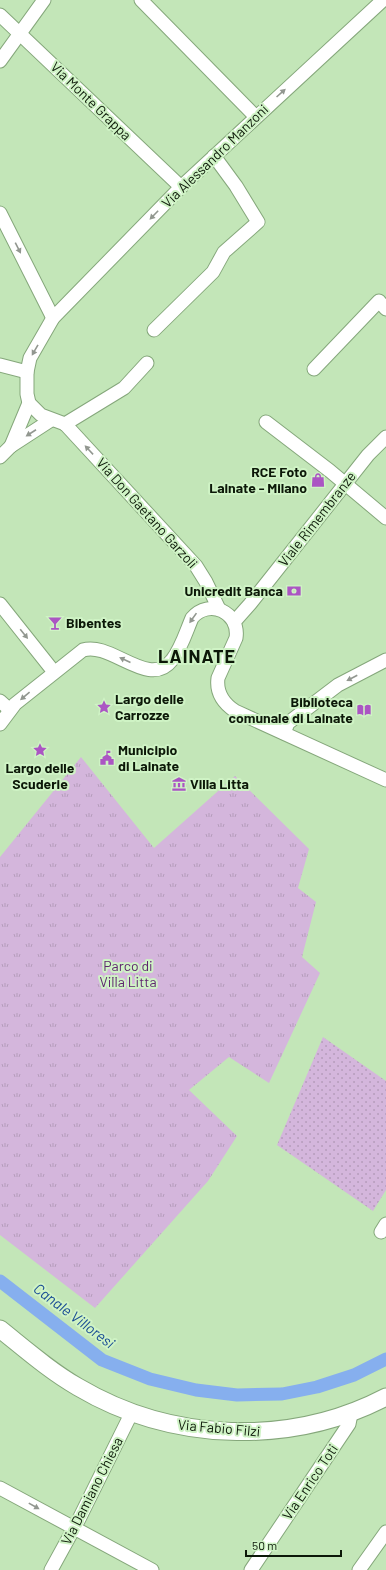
<svg xmlns="http://www.w3.org/2000/svg" width="386" height="1570" font-family="Barlow,sans-serif">
	<defs>
		<pattern id="grass-dots" width="8" height="8" patternUnits="userSpaceOnUse"><rect width="8" height="8" fill="#d4b6dc"/><path d="M2 2h.1M6 6h.1" fill="none" stroke="#b59cbb" stroke-width="1.8" stroke-linecap="round"/></pattern>
		<pattern id="park-tufts" width="24" height="20" patternUnits="userSpaceOnUse"><rect width="24" height="20" fill="#d4b6dc"/><path d="M3 7l-1-3M5 7V3M7 7l1-3M15 17l-1-3M17 17v-4M19 17l1-3" fill="none" stroke="#b59cbb"/></pattern>
	</defs>
	<rect width="100%" height="100%" fill="#c3e6b8"/>
	<polygon fill="url(#grass-dots)" points="323,1037 386,1081 386,1190 373,1211 277,1145"/>
	<polygon fill="url(#park-tufts)" points="81,757 154,848 235,776 309,849 298,888 316,902 302,957 320,973 269,1083 229,1057 189,1090 237,1136 208,1181 95,1308 0,1235 0,857"/>
	<g fill="none" stroke-linecap="round" stroke-linejoin="round">
		<polyline stroke="#86afee" stroke-width="13" points="0,1281 102,1360 150,1379 196,1390 237,1395 282,1394 317,1387 354,1375 386,1359"/>
		<defs>
			<g id="minor">
				<polyline points="141,0 256,117"/>
				<polyline points="0,15 181,187"/>
				<polyline points="0,61 44,0"/>
				<polyline points="0,213 53,318"/>
				<polyline points="154,330 213,272 224,252 258,222 236,186 214,156"/>
				<polyline points="0,365 27,372"/>
				<polyline points="314,369 379,301 386,309"/>
				<polyline points="266,422 330,471 386,518"/>
				<polyline points="65,424 41,415 29,403 27,394 27,372 30,358 53,318 181,187 383,0"/>
				<polyline points="65,424 196,566 206,582 219,609"/>
				<polyline points="65,424 124,388 147,363"/>
				<polyline points="11,446 51,420"/>
				<polyline points="0,457 11,446 29,403"/>
				<polyline points="0,604 54,672"/>
				<polyline points="234,622 250,604 368,455 386,437"/>
				<polyline points="0,701 10,710"/>
				<path d="M0 724 15 704 83 650C111 641 149 690 172 660 181 649 186 632 192 618 209 598 240 612 236 638L218 678C216 693 223 703 235 711L386 780"/>
				<polyline points="284,733 288,723 338,685 386,660"/>
				<polyline points="381,1232 386,1224"/>
				<polyline points="0,1488 152,1570"/>
				<polyline points="51,1570 79,1519 132,1412"/>
				<polyline points="251,1570 349,1424 350,1419 349,1413"/>
				<polyline points="359,1570 386,1532"/>
			</g>
			<path id="tertiary" d="M0 1329C25 1349 50 1371 78 1387 171 1442 290 1447 386 1397"/>
		</defs>
		<use href="#minor" stroke="#85a77b" stroke-width="15"/>
		<use href="#tertiary" stroke="#85a77b" stroke-width="19"/>
		<use href="#minor" stroke="#fff" stroke-width="13"/>
		<use href="#tertiary" stroke="#fff" stroke-width="17"/>
	</g>
	<defs><path id="oneway-solid" d="M-6-.8H1V-3.2L6.5 0L1 3.2V.8H-6Z"/></defs>
	<g fill="#929790">
		<use href="#oneway-solid" transform="translate(281 93) rotate(-42)"/>
		<use href="#oneway-solid" transform="translate(154 215) rotate(134)"/>
		<use href="#oneway-solid" transform="translate(18 248) rotate(63)"/>
		<use href="#oneway-solid" transform="translate(35 350) rotate(120)"/>
		<use href="#oneway-solid" transform="translate(31 433) rotate(147)"/>
		<use href="#oneway-solid" transform="translate(89 450) rotate(-133)"/>
		<use href="#oneway-solid" transform="translate(193 618) rotate(125)"/>
		<use href="#oneway-solid" transform="translate(24 634) rotate(51)"/>
		<use href="#oneway-solid" transform="translate(125 660) rotate(-156)"/>
		<use href="#oneway-solid" transform="translate(352 678) rotate(152)"/>
		<use href="#oneway-solid" transform="translate(25 696) rotate(140)"/>
		<use href="#oneway-solid" transform="translate(34 1506) rotate(29)"/>
	</g>
	<defs>
		<symbol id="shop-bare" viewBox="-9 -9 18 18"><path d="M-5-2.5h2.3a2.7 3.5 0 0 1 5.4 0H5L5.5 6h-11ZM-1.5-2.5h3a1.5 2.3 0 0 0-3 0Z" fill="#ab55c3" stroke="#cff3c5" stroke-width="2.5" paint-order="stroke"/></symbol>
		<symbol id="bank-bare" viewBox="-9 -9 18 18"><path d="M-6-4H6V4H-6ZM0-2.3a2.3 2.3 0 1 0 0 4.6a2.3 2.3 0 1 0 0-4.6Z" fill="#ab55c3" stroke="#cff3c5" stroke-width="2.5" paint-order="stroke"/></symbol>
		<symbol id="bar-bare" viewBox="-9 -9 18 18"><path d="M-6-5H6L.8 .8V4.5H3.5V6h-7V4.5H-.8V.8Z" fill="#ab55c3" stroke="#cff3c5" stroke-width="2.5" paint-order="stroke"/></symbol>
		<symbol id="sight-bare" viewBox="-9 -9 18 18"><path d="M0-6L1.8-2.2L6-1.7L2.9 1.2L3.7 5.4L0 3.3L-3.7 5.4L-2.9 1.2L-6-1.7L-1.8-2.2Z" fill="#ab55c3" stroke="#cff3c5" stroke-width="2.5" paint-order="stroke"/></symbol>
		<symbol id="library-bare" viewBox="-9 -9 18 18"><path d="M-6-4Q-3-5.5-.7-3.5V5Q-3 3-6 4ZM6-4Q3-5.5 .7-3.5V5Q3 3 6 4Z" fill="#ab55c3" stroke="#cff3c5" stroke-width="2.5" paint-order="stroke"/></symbol>
		<symbol id="civic-bare" viewBox="-9 -9 18 18"><path d="M-.6-6.5H3V-4.5H.6V-3L4-1V1h2V6H-6V1h2V-1L-.6-3ZM-1.2 2.5V6h2.4V2.5Z" fill="#ab55c3" stroke="#cff3c5" stroke-width="2.5" paint-order="stroke"/></symbol>
		<symbol id="museum-bare" viewBox="-9 -9 18 18"><path d="M0-6L6-3V-2H-6V-3ZM-5-1h2V3h-2ZM-1-1h2V3h-2ZM3-1h2V3H3ZM-6 4H6V6H-6Z" fill="#ab55c3" stroke="#cff3c5" stroke-width="2.5" paint-order="stroke"/></symbol>
	</defs>
	<g fill-rule="evenodd">
		<use href="#shop-bare" x="308" y="470" width="20" height="20"/>
		<use href="#bank-bare" x="284" y="581" width="20" height="20"/>
		<use href="#bar-bare" x="45" y="613" width="20" height="20"/>
		<use href="#sight-bare" x="94" y="697" width="20" height="20"/>
		<use href="#library-bare" x="354" y="700" width="20" height="20"/>
		<use href="#sight-bare" x="30" y="740" width="20" height="20"/>
		<use href="#civic-bare" x="97" y="748" width="20" height="20"/>
		<use href="#museum-bare" x="169" y="774" width="20" height="20"/>
	</g>
	<g text-anchor="middle" stroke-width="4" stroke-linejoin="round" paint-order="stroke">
		<g font-size="14" fill="#0c1808" stroke="#cff3c5">
			<text transform="translate(91 101) rotate(44)" y="5">Via Monte Grappa</text>
			<text transform="translate(215 156) rotate(-44)" y="5">Via Alessandro Manzoni</text>
			<text transform="translate(147 513) rotate(48)" y="5">Via Don Gaetano Garzoli</text>
			<text transform="translate(317 519) rotate(-52)" y="5">Viale Rimembranze</text>
			<text transform="translate(219 1428) rotate(5)" y="5">Via Fabio Filzi</text>
			<text transform="translate(310 1482) rotate(-56)" y="5">Via Enrico Toti</text>
			<text transform="translate(92 1491) rotate(-63)" y="5">Via Damiano Chiesa</text>
		</g>
		<g font-size="14" font-weight="bold" fill="#0c1808" stroke="#cff3c5" text-anchor="start">
			<text x="307" y="477" text-anchor="end">RCE Foto<tspan x="307" dy="16">Lainate - Milano</tspan></text>
			<text x="283" y="596" text-anchor="end">Unicredit Banca</text>
			<text x="66" y="628">Bibentes</text>
			<text x="115" y="704">Largo delle<tspan x="115" dy="16">Carrozze</tspan></text>
			<text x="353" y="707" text-anchor="end">Biblioteca<tspan x="353" dy="16">comunale di Lainate</tspan></text>
			<text x="118" y="755">Municipio<tspan x="118" dy="16">di Lainate</tspan></text>
			<text x="40" y="773" text-anchor="middle">Largo delle<tspan x="40" dy="16">Scuderie</tspan></text>
			<text x="190" y="789">Villa Litta</text>
		</g>
		<g font-size="14" fill="#5e246e" stroke="#cff3c5">
			<text x="128" y="971">Parco di<tspan x="128" dy="16">Villa Litta</tspan></text>
		</g>
		<g font-size="15" font-style="italic" fill="#174a93" stroke="#cff3c5">
			<text transform="translate(74 1316) rotate(37)" y="5">Canale Villoresi</text>
		</g>
		<g font-size="18" font-weight="bold" letter-spacing="1" fill="#0c1808" stroke="#cff3c5">
			<text x="197" y="663">LAINATE</text>
		</g>
	</g>
	<path d="M246 1550v6h95v-6" fill="none" stroke="#0c1808" stroke-width="2"/>
	<text x="252" y="1550" font-size="12" fill="#0c1808" stroke="#cff3c5" stroke-width="3" paint-order="stroke">50 m</text>
</svg>
